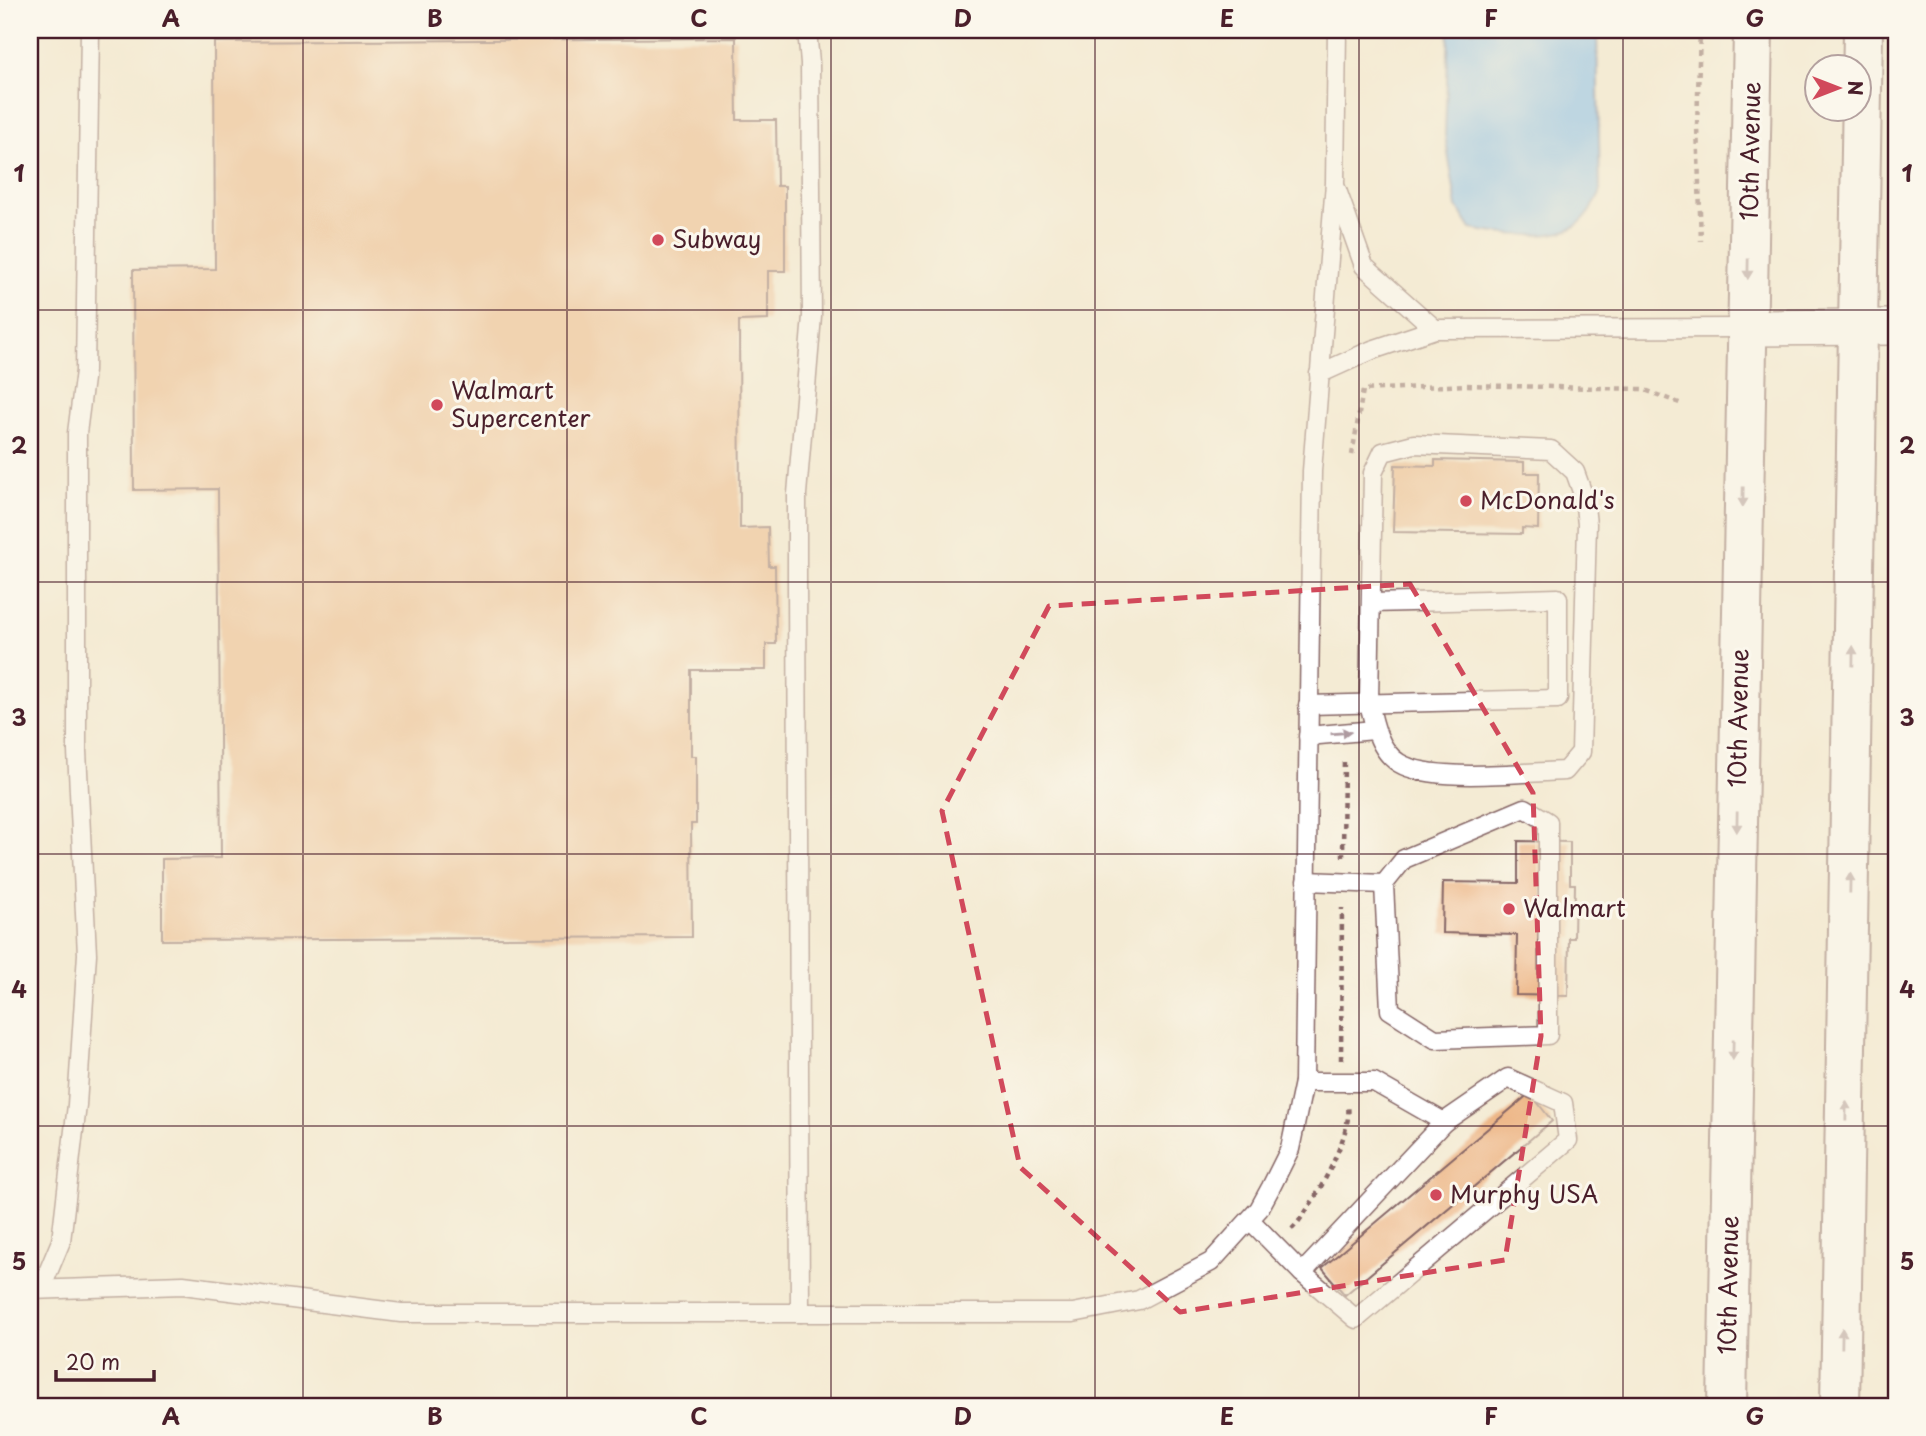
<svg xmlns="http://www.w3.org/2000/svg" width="1926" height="1436" font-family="'Playpen Sans',sans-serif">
	<rect width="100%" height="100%" fill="#fbf7ec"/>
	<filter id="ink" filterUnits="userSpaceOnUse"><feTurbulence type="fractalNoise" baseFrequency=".0143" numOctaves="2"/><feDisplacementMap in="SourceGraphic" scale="14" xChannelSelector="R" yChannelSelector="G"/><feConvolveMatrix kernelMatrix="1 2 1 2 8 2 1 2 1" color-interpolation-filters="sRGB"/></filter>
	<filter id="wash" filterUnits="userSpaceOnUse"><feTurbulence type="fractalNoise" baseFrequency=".00686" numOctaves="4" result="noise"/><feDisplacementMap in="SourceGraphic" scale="28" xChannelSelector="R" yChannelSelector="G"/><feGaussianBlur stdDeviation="1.57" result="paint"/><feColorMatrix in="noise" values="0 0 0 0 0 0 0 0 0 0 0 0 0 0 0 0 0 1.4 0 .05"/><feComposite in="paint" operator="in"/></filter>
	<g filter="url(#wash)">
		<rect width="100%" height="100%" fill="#f4ebd4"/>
		<path fill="#7dbcf1" stroke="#646e8e" stroke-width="2" d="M1449 30H1597L1600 194C1593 207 1585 221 1572 228 1549 240 1495 234 1471 229L1457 207 1445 135Z"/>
		<g id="blocks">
			<g fill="#edb686">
				<polygon points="736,38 737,120 776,120 777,186 785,186 785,271 768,271 768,320 739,321 740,528 768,527 769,566 775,566 776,644 766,644 766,670 691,670 691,756 696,756 696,824 691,824 692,937 162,940 162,859 221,858 218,489 134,490 133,270 215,269 214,42"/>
				<polygon points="1435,460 1524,462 1524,473 1539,473 1538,529 1522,528 1522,534 1393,532 1395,465 1435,466"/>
				<polygon points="1518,841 1570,842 1570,884 1575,884 1574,938 1569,938 1568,996 1516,995 1517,935 1442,933 1443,882 1518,883"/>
				<polygon points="1530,1093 1552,1121 1345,1295 1322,1268"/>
			</g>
		</g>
	</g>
	<g filter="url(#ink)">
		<use href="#blocks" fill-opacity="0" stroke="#866666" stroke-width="2"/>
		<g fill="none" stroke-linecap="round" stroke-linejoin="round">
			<defs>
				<g id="service">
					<polyline points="1337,190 1364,266 1435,329"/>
					<polyline points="1319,374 1372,350 1435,329 1746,328"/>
					<path d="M1414 444 1551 450 1575 472 1584 497 1587 524 1581 752 1565 771C1524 772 1432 783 1399 763 1379 751 1373 722 1369 702L1373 473 1383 452Z"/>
					<polyline points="1308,705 1558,699 1558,598 1372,603"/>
					<polyline points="1308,736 1374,730"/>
					<polygon points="1525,808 1548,822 1548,1035 1435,1039 1390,1010 1384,884 1404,859"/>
					<polyline points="1306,881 1384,884"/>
					<polyline points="1250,1220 1302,1273 1444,1122 1374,1082 1304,1082"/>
					<polyline points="1302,1273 1356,1319 1568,1140 1563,1103 1508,1078 1444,1122"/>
					<polyline points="41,1289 61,1241 77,1105 87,954 77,751 77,433 85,371 90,30"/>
					<polyline points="30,1290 183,1285 401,1313 1073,1313 1139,1300 1211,1262 1259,1209 1271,1187 1290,1149 1304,1082 1312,471 1335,183 1337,30"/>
					<polyline points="800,1313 797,579 797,494 812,316 810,63 807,30"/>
				</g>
				<polyline id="minor" points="1746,328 1896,327"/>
				<g id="primary">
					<polyline points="1727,1406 1753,30"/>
					<polyline points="1840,1406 1863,30"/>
				</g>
			</defs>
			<use href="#service" stroke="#866666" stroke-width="21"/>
			<use href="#minor" stroke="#866666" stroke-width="38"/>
			<use href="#primary" stroke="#866666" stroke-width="42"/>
			<g stroke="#866666" stroke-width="4.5" stroke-dasharray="5 5" stroke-linecap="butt">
				<polyline points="1700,30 1697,126 1701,241"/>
				<polyline points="1352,455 1363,390 1465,385 1642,389 1682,404"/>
				<polyline points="1343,857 1344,757"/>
				<polyline points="1341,1060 1342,908"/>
				<path d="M1292 1229C1312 1209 1353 1134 1348 1106"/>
			</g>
			<use href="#service" stroke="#fff" stroke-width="18"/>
			<use href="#minor" stroke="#fff" stroke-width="35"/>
			<use href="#primary" stroke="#fff" stroke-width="38"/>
		</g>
		<defs><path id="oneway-solid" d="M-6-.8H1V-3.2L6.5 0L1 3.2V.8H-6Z" transform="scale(1.75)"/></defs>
		<g fill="#ae9aa0">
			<use href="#oneway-solid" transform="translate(1748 269) rotate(91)"/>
			<use href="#oneway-solid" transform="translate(1743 497) rotate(91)"/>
			<use href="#oneway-solid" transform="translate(1853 656) rotate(-89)"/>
			<use href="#oneway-solid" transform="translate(1341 733) rotate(-5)"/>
			<use href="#oneway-solid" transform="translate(1737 822) rotate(91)"/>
			<use href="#oneway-solid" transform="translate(1850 883) rotate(-89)"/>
			<use href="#oneway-solid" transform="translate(1733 1050) rotate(91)"/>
			<use href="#oneway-solid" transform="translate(1846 1111) rotate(-89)"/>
			<use href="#oneway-solid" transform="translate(1842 1338) rotate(-89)"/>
		</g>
	</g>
	<path d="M0 0H1926V1436H0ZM1410 584 1533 793 1541 1036 1505 1260 1180 1312 1020 1167 942 811 1049 606Z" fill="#f4ebd4" fill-opacity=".55" fill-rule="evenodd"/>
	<path fill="none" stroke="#d1495b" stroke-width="5" stroke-dasharray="14 9" stroke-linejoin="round" d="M1410 584 1533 793 1541 1036 1505 1260 1180 1312 1020 1167 942 811 1049 606Z"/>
	<path fill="none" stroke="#4a1f2b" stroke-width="2" stroke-opacity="0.55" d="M303 30V1406M567 30V1406M831 30V1406M1095 30V1406M1359 30V1406M1623 30V1406M30 310H1896M30 582H1896M30 854H1896M30 1126H1896"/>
	<g fill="#d1495b" stroke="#fbf7ec" stroke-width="2.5">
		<circle cx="658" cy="240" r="7"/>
		<circle cx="437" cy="405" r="7"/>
		<circle cx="1466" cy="501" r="7"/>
		<circle cx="1509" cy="909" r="7"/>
		<circle cx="1436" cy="1195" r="7"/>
	</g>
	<g text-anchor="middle" stroke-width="6" stroke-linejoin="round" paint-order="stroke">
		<g font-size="24" fill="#4a1f2b" stroke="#fbf7ec">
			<text transform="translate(1751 151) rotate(-89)" y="8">10th Avenue</text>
			<text transform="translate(1739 718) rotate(-89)" y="8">10th Avenue</text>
			<text transform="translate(1729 1285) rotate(-89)" y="8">10th Avenue</text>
		</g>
		<g font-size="24" fill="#4a1f2b" stroke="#fbf7ec" text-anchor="start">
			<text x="672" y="248">Subway</text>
			<text x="451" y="399">Walmart<tspan x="451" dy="28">Supercenter</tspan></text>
			<text x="1480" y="509">McDonald's</text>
			<text x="1523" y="917">Walmart</text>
			<text x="1450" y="1203">Murphy USA</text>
		</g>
	</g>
	<rect width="1926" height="1436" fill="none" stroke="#fbf7ec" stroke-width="77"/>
	<g transform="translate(1838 88) rotate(90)"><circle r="33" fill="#fbf7ec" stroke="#b4a19f" stroke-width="2"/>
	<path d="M0-5L12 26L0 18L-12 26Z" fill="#d1495b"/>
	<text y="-10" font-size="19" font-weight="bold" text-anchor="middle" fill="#4a1f2b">N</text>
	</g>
	<path d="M56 1370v10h98v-10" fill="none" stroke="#4a1f2b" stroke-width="3.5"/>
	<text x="66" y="1370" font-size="21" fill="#4a1f2b" stroke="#fbf7ec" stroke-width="5" paint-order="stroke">20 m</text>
	<rect x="38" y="38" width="1850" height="1360" fill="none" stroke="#4a1f2b" stroke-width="2.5"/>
	<g font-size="23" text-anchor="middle" font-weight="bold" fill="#4a1f2b">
		<text x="171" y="27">A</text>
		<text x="435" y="27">B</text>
		<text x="699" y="27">C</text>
		<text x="963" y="27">D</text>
		<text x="1227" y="27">E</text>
		<text x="1491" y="27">F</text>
		<text x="1755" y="27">G</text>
		<text x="19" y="182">1</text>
		<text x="1907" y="182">1</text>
		<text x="19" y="454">2</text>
		<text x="1907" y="454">2</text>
		<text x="19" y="726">3</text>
		<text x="1907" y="726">3</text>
		<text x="19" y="998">4</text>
		<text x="1907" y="998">4</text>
		<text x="19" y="1270">5</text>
		<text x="1907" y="1270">5</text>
		<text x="171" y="1425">A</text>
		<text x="435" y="1425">B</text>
		<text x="699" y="1425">C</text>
		<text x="963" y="1425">D</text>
		<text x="1227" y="1425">E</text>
		<text x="1491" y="1425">F</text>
		<text x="1755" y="1425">G</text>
	</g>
</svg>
